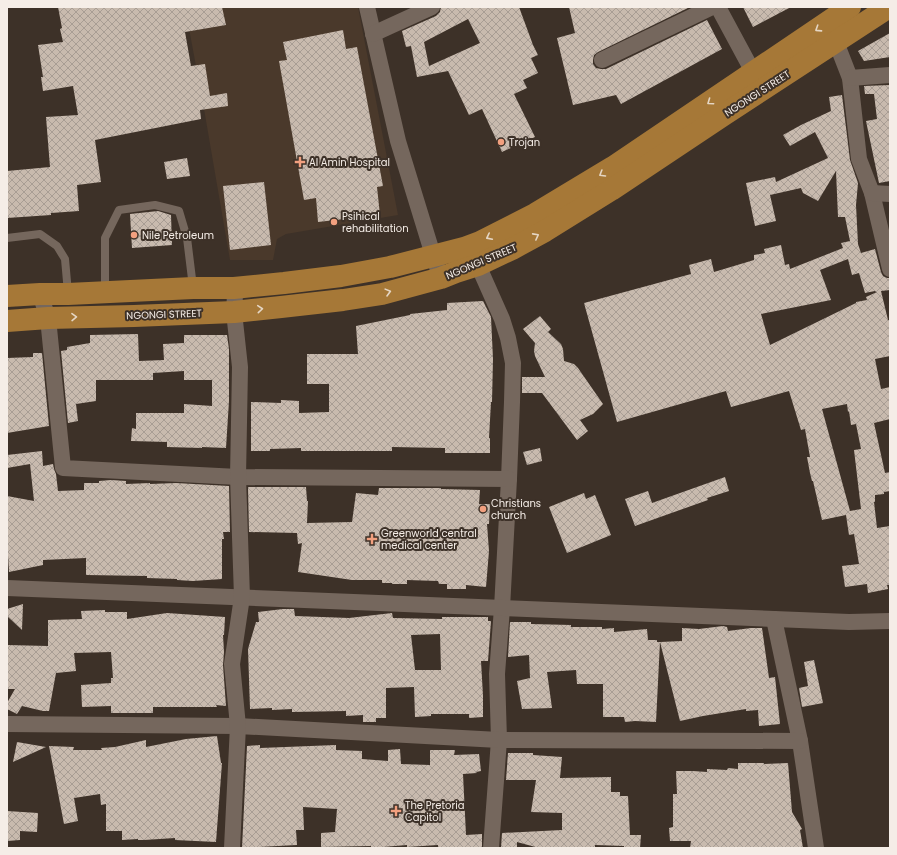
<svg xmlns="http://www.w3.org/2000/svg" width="897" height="855" font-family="Poppins,sans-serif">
	<defs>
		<pattern id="building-cross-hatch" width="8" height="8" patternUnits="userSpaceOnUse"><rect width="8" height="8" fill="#c8baae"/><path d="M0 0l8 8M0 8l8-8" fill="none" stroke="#a89d94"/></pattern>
	</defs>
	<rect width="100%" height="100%" fill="#3d3128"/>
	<polygon fill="#4a392b" points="185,7 358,7 398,215 286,234 277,239 273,260 230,260 204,109"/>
	<g fill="url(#building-cross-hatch)" fill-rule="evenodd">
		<polygon points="58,7 222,7 226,25 185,32 191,66 205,64 210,96 227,93 228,106 200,110 201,119 95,140 101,182 77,185 79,211 51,213 51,215 7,218 7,171 50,167 46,117 78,115 73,86 43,91 41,77 43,77 38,45 63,42 60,29 62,28"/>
		<path d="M441 7H519L533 45 538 55 531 58 538 73 523 80 527 88 514 94 535 137 502 152 482 109 469 115 448 71 417 77 411 46 406 47 402 31 436 16 440 12ZM468 19 480 43 429 66 424 42Z"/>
		<polygon points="569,7 690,7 598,52 594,55 593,60 593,64 596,68 601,69 606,69 707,20 722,49 621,104 616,95 573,105 557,38 575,33"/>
		<polygon points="743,7 791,7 753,27"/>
		<polygon points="343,30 346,49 357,47 383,186 377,187 380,215 318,222 316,198 304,200 279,61 287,60 283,42"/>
		<polygon points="890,33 890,57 864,61 858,51"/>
		<polygon points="890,85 890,181 879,183 866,121 877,119 874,94 865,94 864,86"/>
		<path d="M842 95 850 160 858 183 856 205 858 244 861 253 875 249 881 272 883 276 887 278H890V290L881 291 888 320H890V356L875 359 881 389 890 387V419L874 423 885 473 890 472V491L884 492V494L875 495V502H874L877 528 890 526V585H887L888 589 868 593 867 584 845 587 842 566 859 564 854 534 849 535 846 515 822 520 813 481H812L810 473 807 457H810L805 429 801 430 789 391 731 407 726 391 617 422 584 303 691 274 689 265 711 259 714 272 754 260V255L765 253 764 249 781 245 785 265 789 264 790 269 843 248 841 243 850 241 845 217H838L836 171 818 201 803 193 801 188 770 195 776 221 755 226 746 183 775 177 776 182 828 158 815 132 790 146 783 135 801 125 831 111 829 97ZM848 259 852 275 859 273 865 293 875 291 876 292H877L866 297 867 300 856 302V303L770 345 761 314 831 300 820 270ZM847 404 848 412 849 411 851 425 856 424 861 449 854 450 861 509 850 511 822 409Z"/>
		<polygon points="187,158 190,176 167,179 164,162"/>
		<polygon points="264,182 271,245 230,250 223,186"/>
		<polygon points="158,211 171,215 172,245 132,248 130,214"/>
		<polygon points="483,301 491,317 493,359 492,402 491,402 489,438 490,438 490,453 445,453 445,448 392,447 392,451 301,451 301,448 270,449 270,451 251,451 251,402 281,403 281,400 299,401 299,413 329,412 329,384 307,384 307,354 358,354 356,326 410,315 410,314 447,310 447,303"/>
		<polygon points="540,316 551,329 548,332 561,344 563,349 564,361 574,364 578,368 603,404 593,414 580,420 588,431 577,440 542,393 522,393 522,377 545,377 535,356 534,351 535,343 523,329"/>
		<polygon points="138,334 139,361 164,360 163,344 184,343 184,335 227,335 229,349 229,401 226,448 202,447 202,448 167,447 167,442 131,441 132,428 136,429 136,413 184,413 184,404 212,406 212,380 184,380 184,371 153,373 153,380 96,380 96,401 76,404 78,421 68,423 61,351 67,350 67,347 90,343 90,335"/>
		<polygon points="33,353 42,353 49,426 7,433 7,358 33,357"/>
		<polygon points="540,448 542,461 527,465 523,452"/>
		<polygon points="42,451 43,466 53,464 54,469 56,474 58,491 84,490 84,483 99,483 99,481 111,480 126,481 126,484 150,483 150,484 176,483 229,486 230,532 223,532 224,539 222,539 222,579 193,581 177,580 177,579 147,578 147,576 86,575 86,558 43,560 43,565 9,572 7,538 7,496 34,501 30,464 7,468 7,455"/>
		<polygon points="725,477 729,491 707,498 708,500 635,526 625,499 648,491 652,503"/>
		<polygon points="248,487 306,487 307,501 308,501 307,523 352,522 356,493 378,495 379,488 441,488 441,489 480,490 479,504 490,504 489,524 487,524 489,551 486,587 466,585 466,589 447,589 447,584 439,584 438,581 407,580 407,584 392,584 392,583 382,583 382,580 352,580 298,572 302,543 298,544 297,533 249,532"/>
		<polygon points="584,493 586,499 595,495 611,535 567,553 549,507"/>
		<polygon points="23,604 22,630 7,616 7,609"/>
		<path d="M283 609H294L295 616 349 618 392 613 393 618 442 619V617H488V621H491L488 661H481L483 696V717L469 718V714H431V716L415 717 414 687 386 688V718H376V722H363V715L346 716V711L292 712V709L272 710V708L250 709 248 649 256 622H259L258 612ZM440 634 441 670H415L411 635Z"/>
		<polygon points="105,610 105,612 127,612 127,619 167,613 225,617 224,635 223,635 224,652 223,665 226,706 216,705 217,707 153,707 153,713 111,713 111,706 82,707 81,685 111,683 111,678 113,678 111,652 74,653 76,671 56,673 49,711 43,711 22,706 17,714 7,709 7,703 15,689 7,689 7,645 48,646 48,620 82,619 81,611"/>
		<polygon points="510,622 531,622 531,624 571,625 571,627 602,627 602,629 614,628 614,632 647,629 648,640 657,640 657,642 660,642 656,722 635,721 625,722 624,717 603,717 603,684 577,684 576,670 547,672 552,708 522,709 517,681 530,678 529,655 508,657"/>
		<polygon points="723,626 727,627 728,631 751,628 762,628 769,678 775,677 780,724 759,726 758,710 746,711 746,709 703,716 680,721 660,642 682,641 682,628 699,629"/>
		<polygon points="814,660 823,703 802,707 799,688 808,686 804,662"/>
		<polygon points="217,736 221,763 222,763 216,842 175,840 175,838 144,840 138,840 138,839 122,840 122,831 106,831 106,804 101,805 100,794 74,798 78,821 64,824 49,746 74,747 73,750 102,750 101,748 115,747 146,740 146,747 186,739"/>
		<polygon points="17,742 46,747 13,762"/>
		<polygon points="260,745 260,748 336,745 336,750 362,751 362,759 388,761 388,750 400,749 401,764 430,765 430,750 455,750 454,755 479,754 481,771 476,772 477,773 463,774 466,835 482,834 482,848 438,848 438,845 407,847 407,845 371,848 371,846 321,847 321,833 335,832 337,809 303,807 304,830 296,830 297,845 242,848 247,746"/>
		<polygon points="508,753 533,753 533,755 562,757 560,778 611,777 611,792 620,792 620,796 628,796 630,835 641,835 640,848 624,848 624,846 595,845 595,848 539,848 517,842 517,848 501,848 502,833 562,830 562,813 531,812 536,780 506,780"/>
		<polygon points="738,763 764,763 764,764 788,763 792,812 802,829 800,830 803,848 690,848 691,841 670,841 669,828 673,827 673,794 677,794 676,771 693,771 707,772 707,769 727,770 728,768 738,769"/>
		<polygon points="7,811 38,813 37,832 20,831 20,840 7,841"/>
	</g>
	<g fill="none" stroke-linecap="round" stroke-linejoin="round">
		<g stroke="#75675d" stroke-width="8">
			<polyline points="7,238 40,234 57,246 65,259 68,293"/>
			<polyline points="105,291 105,238 119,210 155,205 179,211 187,238 193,287"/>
		</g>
		<g stroke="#75675d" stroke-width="16">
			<polyline points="367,7 398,141 433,255 441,278"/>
			<polyline points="718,7 753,72"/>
			<polyline points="373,34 432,7"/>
			<polyline points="836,42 850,78 859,159 872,193 890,269"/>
			<polyline points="602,60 712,7"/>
			<polyline points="850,78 890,75"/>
			<polyline points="872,193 890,194"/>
			<polyline points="478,265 502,319 508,338 513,363 512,402 509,479 502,608 497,674 499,740 491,848"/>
			<polyline points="40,294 48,318 63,468 238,477 509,479"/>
			<polyline points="7,588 849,622 890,621"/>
			<polyline points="774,619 800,741 816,848"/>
			<polyline points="7,724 238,726 499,740 800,741"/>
			<polyline points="232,848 238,726 232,664 242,597 238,477 240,367 234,312 235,295 234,288"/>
		</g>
		<g stroke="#a67837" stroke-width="22">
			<polyline points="7,296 40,294 68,294 193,288 234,288 284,283 341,276 390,267 464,248 480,242 535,214 613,167 850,7"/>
			<polyline points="7,321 48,318 134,316 234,312 281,307 343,300 382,294 441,278 456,272 478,265 512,249 545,231 611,190 725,114 889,7"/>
		</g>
	</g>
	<defs><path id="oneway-chevron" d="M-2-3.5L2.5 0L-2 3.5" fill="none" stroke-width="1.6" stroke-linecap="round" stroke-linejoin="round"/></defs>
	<g stroke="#e5d6c4">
		<use href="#oneway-chevron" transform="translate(818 29) rotate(147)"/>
		<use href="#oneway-chevron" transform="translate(710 102) rotate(145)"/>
		<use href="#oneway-chevron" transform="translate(602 174) rotate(149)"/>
		<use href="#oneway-chevron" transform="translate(536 236) rotate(-28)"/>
		<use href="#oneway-chevron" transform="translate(489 237) rotate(153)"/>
		<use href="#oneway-chevron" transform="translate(388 292) rotate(-15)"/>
		<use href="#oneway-chevron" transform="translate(260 309) rotate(-5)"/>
		<use href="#oneway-chevron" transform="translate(74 317) rotate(-1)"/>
	</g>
	<g fill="#f2a07f" stroke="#3d3128" stroke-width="1.5">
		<circle cx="501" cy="142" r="4"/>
		<path d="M298 156h4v4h4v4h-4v4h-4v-4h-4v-4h4z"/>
		<circle cx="334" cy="222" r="4"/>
		<circle cx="134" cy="235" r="4"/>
		<circle cx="483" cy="509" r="4"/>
		<path d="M370 533h4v4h4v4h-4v4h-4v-4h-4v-4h4z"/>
		<path d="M394 805h4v4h4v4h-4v4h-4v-4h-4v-4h4z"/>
	</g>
	<g text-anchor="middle" stroke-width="4" stroke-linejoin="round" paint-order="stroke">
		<g font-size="10" fill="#f5ede7" stroke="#3d3128">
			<text transform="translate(757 93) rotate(-33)" y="4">NGONGI STREET</text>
			<text transform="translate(481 261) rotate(-23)" y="4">NGONGI STREET</text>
			<text transform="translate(164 314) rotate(-2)" y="4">NGONGI STREET</text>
		</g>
		<g font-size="10" fill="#f5ede7" stroke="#3d3128" text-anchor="start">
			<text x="509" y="146">Trojan</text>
			<text x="309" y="166">Al Amin Hospital</text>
			<text x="342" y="220">Psihical<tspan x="342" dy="12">rehabilitation</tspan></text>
			<text x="142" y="239">Nile Petroleum</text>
			<text x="491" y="507">Christians<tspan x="491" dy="12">church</tspan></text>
			<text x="381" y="537">Greenworld central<tspan x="381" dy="12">medical center</tspan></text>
			<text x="405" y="809">The Pretoria<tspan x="405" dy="12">Capitol</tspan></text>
		</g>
	</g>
	<rect width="897" height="855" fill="none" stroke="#f5ede7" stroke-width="16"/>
</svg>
